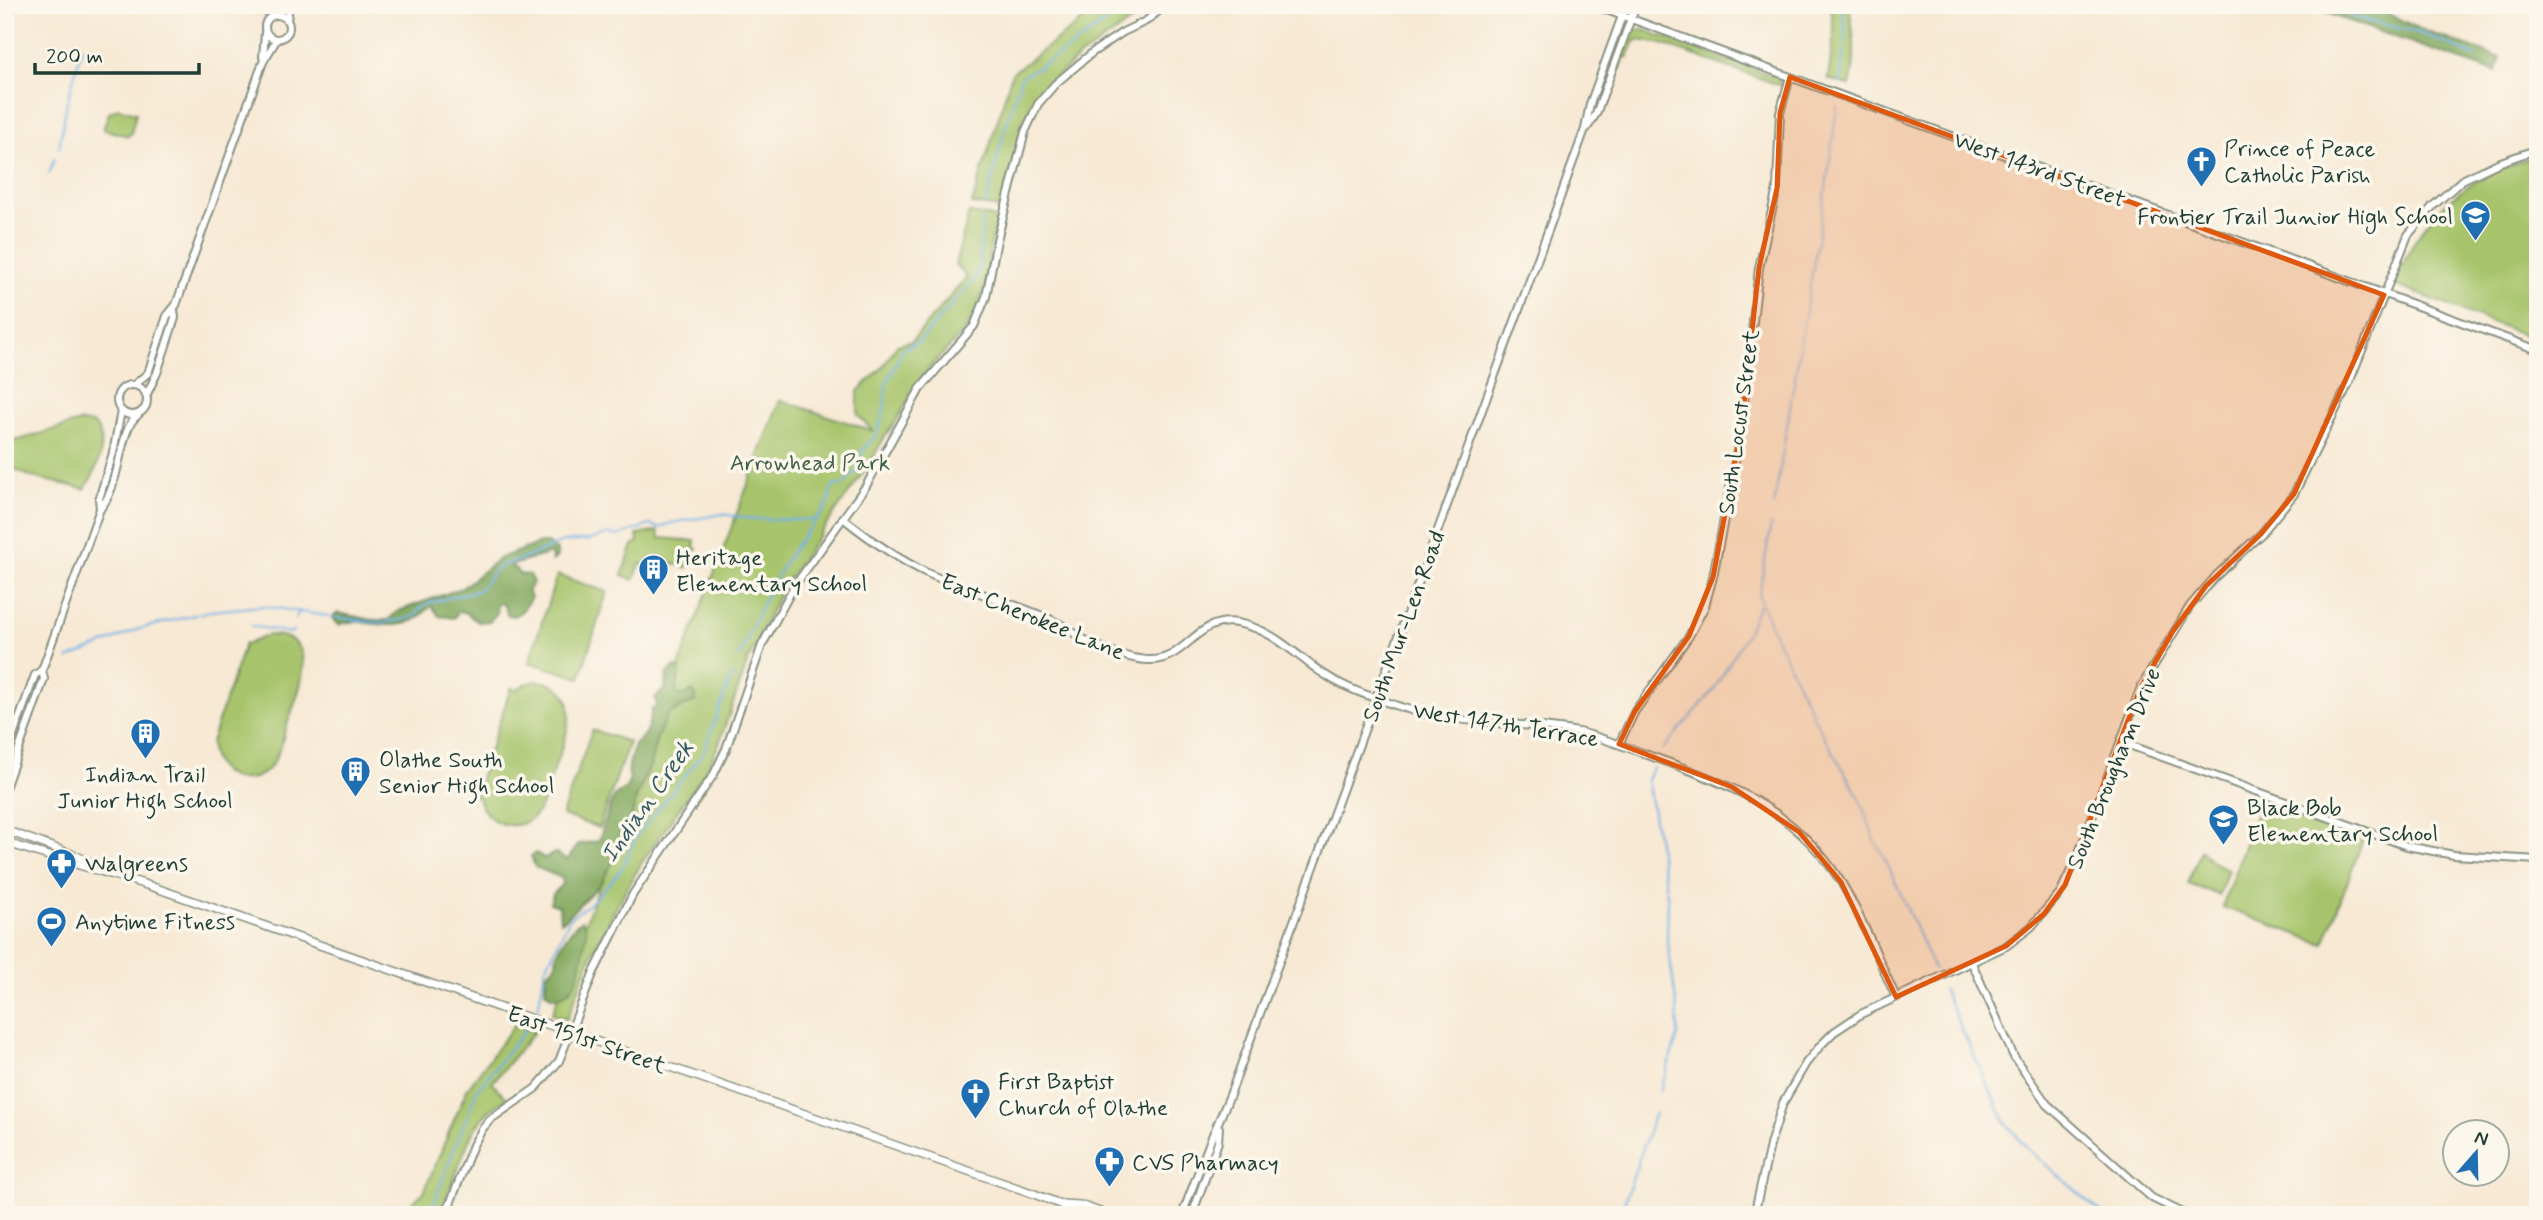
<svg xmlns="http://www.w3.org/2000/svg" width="2543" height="1220" font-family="Mynerve,sans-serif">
	<rect width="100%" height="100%" fill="#fbf7ec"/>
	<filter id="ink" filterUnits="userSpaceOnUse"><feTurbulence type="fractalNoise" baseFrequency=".0143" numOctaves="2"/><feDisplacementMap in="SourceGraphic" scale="14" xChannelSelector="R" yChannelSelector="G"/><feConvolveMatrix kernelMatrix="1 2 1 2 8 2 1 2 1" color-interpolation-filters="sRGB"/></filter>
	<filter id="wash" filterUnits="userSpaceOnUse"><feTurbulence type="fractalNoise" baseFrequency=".00686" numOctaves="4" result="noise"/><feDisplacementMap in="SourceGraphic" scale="28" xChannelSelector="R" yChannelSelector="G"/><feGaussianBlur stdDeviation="1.57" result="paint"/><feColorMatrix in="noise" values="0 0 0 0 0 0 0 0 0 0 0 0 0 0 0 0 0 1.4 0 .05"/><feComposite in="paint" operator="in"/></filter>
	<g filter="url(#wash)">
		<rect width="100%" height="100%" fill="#f7e9d4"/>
		<g fill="#a7c46c" stroke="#638050" stroke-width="2">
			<polygon points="1103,5 1138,5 1133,20 1079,57 1051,82 1035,100 1023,125 1000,208 972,204 1012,73"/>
			<path d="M1831 5H1849C1854 34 1857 58 1850 86L1828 79 1834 35Z"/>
			<path d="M1641 29 1779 78 1782 86 1662 44 1638 40 1635 41 1627 58 1624 56 1617 75 1616 69C1621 55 1624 31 1641 29Z"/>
			<polygon points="118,108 136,113 131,134 128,136 103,129 109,113"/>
			<path d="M2538 155V340L2395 285C2421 209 2464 179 2538 155Z"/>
			<polygon points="969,213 993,217 997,225 991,244 986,280 976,313 964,332 931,366 914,388 899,417 885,436 870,463 782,588 748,661 719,743 708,767 641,864 624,893 593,952 567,1019 552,1014 688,642 780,400 873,431 858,415 858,391 882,368 897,345 912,341 967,277 955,265"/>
			<path d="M80 422 94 424C110 441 96 472 85 489L32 477 5 465V444Z"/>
			<polygon points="658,531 660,538 695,541 694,548 697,549 688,557 690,558 687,568 673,563 669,574 640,564 634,580 622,575 633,545 638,542 637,535"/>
			<polygon points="557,575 607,592 580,678 529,662"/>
			<path d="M268 635C325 634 298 693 288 722 282 738 279 760 266 771 255 781 238 782 226 774 215 767 210 754 211 742L245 643 248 644Z"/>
			<path d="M538 681C590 687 564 740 554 769 549 783 545 803 536 814 516 836 484 823 478 797L474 796 511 688 516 690 525 684Z"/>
			<polygon points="592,730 629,742 599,828 562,815"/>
			<polygon points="2261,800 2364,837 2324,944 2222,907"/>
			<polygon points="2201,850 2214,863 2228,869 2219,895 2188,884"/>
			<path d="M515 1024 535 1031 492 1083 508 1099C459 1121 465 1178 435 1215H399L424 1192 467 1089Z"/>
		</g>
		<g fill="#85aa60" stroke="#52744a" stroke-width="2">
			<polygon points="2314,5 2371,5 2419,29 2501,58 2496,72 2334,16"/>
			<path d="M540 543H547L557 550V557L552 561 551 553 512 565 511 567 516 569 519 574 530 575 533 583 527 591 531 597 522 611 514 616 508 615 503 604 499 603 496 604 497 613 490 621 478 622 465 612 459 611 454 618 439 616 432 606C425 610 421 617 414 620 389 633 354 615 339 625L332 617 338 613 372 620H388L398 611 462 588 500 558Z"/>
			<path d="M675 667 680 669 676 693 683 696 693 691 696 696 695 701 668 714 657 737 650 766 636 798 631 820 622 833 619 851 601 883 564 920 560 921 559 906 550 903 553 894 563 883 562 878 535 867 531 856 536 853 545 858 555 853 567 860 579 844 599 841 611 803 615 796 626 788 630 780 628 769 634 745C647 735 649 726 652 709L657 706 655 698 664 690 667 679 666 675Z"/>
			<path d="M582 920C588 929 586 937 584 947 581 967 578 997 552 997L545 991 546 974C549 971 553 969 555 965 557 962 556 957 557 953 561 944 573 925 582 920Z"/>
		</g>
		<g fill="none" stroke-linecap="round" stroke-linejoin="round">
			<g stroke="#75b2e7" stroke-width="2">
				<polyline points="2324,5 2357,18 2423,34 2476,56"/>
				<polyline points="1840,83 1846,32 1841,5"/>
				<polyline points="59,148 66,106 82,47"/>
				<polyline points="49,174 54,159"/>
				<path d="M986 204 1003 135 1021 77C1055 58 1097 33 1124 5"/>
				<polyline points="1774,505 1826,188 1837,107"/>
				<path d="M1771 525 1759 595C1760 606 1768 614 1770 625L1816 722 1859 797 1876 843 1884 856 1934 970"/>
				<polyline points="334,617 379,623 407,619 416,615 419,609 429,603 479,590 494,571 502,565 520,560 563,542 589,540 610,534 617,536 650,525 659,528 671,523 723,514 752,519 813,520 820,517"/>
				<polyline points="296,619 299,611"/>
				<polyline points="252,626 291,633 293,631"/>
				<path d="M739 657C758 613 776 569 807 531 817 519 831 506 831 489L834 486 844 484 857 470 862 451 877 433 884 411 886 385 903 349 920 341 973 281 979 269 982 219"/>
				<polyline points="68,659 139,629 210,611 262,606 328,616"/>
				<polyline points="1663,749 1713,691 1747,633 1759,605"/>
				<polyline points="1653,768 1647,779 1668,900 1667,937 1677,1009 1678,1035 1660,1091"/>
				<polyline points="1943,989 2005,1122 2028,1149 2104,1215"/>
				<polyline points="538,1009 545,970 570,918 592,902 621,870 636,837 703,753 732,675"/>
				<polyline points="424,1215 433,1205 477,1090 526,1029"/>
				<polyline points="1620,1215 1655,1113"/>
			</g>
		</g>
	</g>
	<g filter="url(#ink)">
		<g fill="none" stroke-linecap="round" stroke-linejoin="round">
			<defs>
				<g id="secondary">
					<polyline points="1593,5 2538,350"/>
					<circle cx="277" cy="27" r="12"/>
					<polyline points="275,15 284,5"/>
					<polyline points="287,20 289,5"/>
					<polyline points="263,57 265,33"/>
					<polyline points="1587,128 1596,114 1636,5"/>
					<circle cx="132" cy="400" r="15"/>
					<polyline points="134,385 148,373 167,316 176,305 263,62 277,39"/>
					<polyline points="147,394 157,373 175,318 174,310"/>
					<polyline points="100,509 99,499 113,453 121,411"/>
					<path d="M843 518C869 539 896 558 927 573 969 592 1014 602 1056 622 1065 626 1073 633 1083 639 1101 648 1127 659 1148 660 1187 662 1195 616 1237 623 1276 630 1296 657 1327 676 1347 689 1372 697 1395 705 1457 727 1521 720 1583 733 1609 740 1634 750 1659 759 1733 785 1797 812 1841 882 1863 918 1878 959 1896 997"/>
					<polyline points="2121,742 2407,846 2454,855 2538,860"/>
					<polyline points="1619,744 1635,711 1689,636 1705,606 1713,577 1741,430 1759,268 1777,188 1780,113 1790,77"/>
					<path d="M5 758 35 675 42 670 100 509C122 484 118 429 138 415"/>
					<polyline points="5,788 44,679 42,670"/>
					<polyline points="1972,963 2014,1057 2047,1104 2152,1198 2187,1215"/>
					<polyline points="443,1215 450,1204 473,1145 483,1128 491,1119 536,1088 559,1061 593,974 633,894 714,774 726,749 762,645 793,588 866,486 920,389 974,326 986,297 997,240 1025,132 1038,104 1055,84 1093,52 1123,32 1146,21 1166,5"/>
					<polyline points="1182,1215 1211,1139 1230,1095 1552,220 1585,129 1590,104 1626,5"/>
					<polyline points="1192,1215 1218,1142 1219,1128"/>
					<polyline points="1754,1215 1771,1141 1783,1103 1806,1063 1821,1045 1834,1032 1861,1014 2006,946 2031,927 2060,893 2077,858 2141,687 2190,606 2216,576 2261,534 2294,494 2349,383 2408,235 2433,206 2462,180 2498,163 2538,149"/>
				</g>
				<g id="primary">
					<polyline points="5,830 74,855 101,867"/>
					<path d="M5 842C54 859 104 871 153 887L1029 1192 1060 1204 1081 1215"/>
					<polyline points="1061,1204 1080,1205 1108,1215"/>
				</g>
			</defs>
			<use href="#secondary" stroke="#8b9384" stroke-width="10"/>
			<use href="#primary" stroke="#8b9384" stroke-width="10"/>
			<use href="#secondary" stroke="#fff" stroke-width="6"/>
			<use href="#primary" stroke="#fff" stroke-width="7"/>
		</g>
	</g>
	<path fill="#de580e" fill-opacity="0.2" stroke="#de580e" stroke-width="5" stroke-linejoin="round" d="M1790 77 2384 295 2294 494 2261 534 2206 586 2173 631 2141 687 2065 885 2044 914 2006 946 1896 997 1841 882 1799 832 1732 787 1619 744 1635 711 1689 636 1713 577 1741 430 1759 268 1777 188 1780 113Z"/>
	<defs>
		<symbol id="church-pin" viewBox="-11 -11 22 30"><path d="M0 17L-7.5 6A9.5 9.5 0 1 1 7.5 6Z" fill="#1f6fb2" stroke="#fbf7ec"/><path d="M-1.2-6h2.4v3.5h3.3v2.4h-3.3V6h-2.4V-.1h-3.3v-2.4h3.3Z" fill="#fff"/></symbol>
		<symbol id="school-pin" viewBox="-11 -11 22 30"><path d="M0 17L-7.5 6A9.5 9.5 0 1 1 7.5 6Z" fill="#1f6fb2" stroke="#fbf7ec"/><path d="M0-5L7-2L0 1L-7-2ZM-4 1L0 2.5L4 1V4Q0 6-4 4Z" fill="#fff"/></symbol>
		<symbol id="building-pin" viewBox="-11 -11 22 30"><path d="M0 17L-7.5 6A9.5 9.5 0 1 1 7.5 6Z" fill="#1f6fb2" stroke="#fbf7ec"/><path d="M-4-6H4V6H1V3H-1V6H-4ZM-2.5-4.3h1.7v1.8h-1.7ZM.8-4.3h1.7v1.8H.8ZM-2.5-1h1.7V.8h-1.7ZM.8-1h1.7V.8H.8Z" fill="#fff"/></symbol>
		<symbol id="pharmacy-pin" viewBox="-11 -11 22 30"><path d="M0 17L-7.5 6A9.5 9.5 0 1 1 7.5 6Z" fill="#1f6fb2" stroke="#fbf7ec"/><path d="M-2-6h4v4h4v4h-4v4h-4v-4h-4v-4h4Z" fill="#fff"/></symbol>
		<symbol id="stadium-pin" viewBox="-11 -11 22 30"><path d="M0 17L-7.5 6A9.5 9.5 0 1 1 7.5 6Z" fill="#1f6fb2" stroke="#fbf7ec"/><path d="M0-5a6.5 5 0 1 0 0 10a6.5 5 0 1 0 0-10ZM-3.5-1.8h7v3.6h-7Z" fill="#fff"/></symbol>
	</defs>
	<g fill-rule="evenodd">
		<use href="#church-pin" x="2184" y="144" width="35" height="47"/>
		<use href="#school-pin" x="2458" y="198" width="35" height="47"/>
		<use href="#building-pin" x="636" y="552" width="35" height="47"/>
		<use href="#building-pin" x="128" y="716" width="35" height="47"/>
		<use href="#building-pin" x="338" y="754" width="35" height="47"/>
		<use href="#school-pin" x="2206" y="802" width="35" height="47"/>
		<use href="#pharmacy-pin" x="44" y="846" width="35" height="47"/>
		<use href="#stadium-pin" x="34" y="904" width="35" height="47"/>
		<use href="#church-pin" x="958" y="1076" width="35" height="47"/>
		<use href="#pharmacy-pin" x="1092" y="1144" width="35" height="47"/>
	</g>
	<g text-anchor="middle" stroke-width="7" stroke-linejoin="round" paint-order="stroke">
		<g font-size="23" fill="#1f3d34" stroke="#fbf7ec" text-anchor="start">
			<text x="2224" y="156">Prince of Peace<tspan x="2224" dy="26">Catholic Parish</tspan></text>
			<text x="2453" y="224" text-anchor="end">Frontier Trail Junior High School</text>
			<text x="676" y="565">Heritage<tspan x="676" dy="26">Elementary School</tspan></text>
			<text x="379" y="767">Olathe South<tspan x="379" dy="26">Senior High School</tspan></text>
			<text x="145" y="782" text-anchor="middle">Indian Trail<tspan x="145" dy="26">Junior High School</tspan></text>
			<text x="2247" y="815">Black Bob<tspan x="2247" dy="26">Elementary School</tspan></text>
			<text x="85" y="871">Walgreens</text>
			<text x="75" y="929">Anytime Fitness</text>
			<text x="998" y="1089">First Baptist<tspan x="998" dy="26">Church of Olathe</tspan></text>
			<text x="1132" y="1170">CVS Pharmacy</text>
		</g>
		<g font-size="23" fill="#1f3d34" stroke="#fbf7ec">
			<text transform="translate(2040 169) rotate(20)" y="8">West 143rd Street</text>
			<text transform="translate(1738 422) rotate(-82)" y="8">South Locust Street</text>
			<text transform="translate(1033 616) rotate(22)" y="8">East Cherokee Lane</text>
			<text transform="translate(1403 626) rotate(-70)" y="8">South Mur-Len Road</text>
			<text transform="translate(1506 724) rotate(9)" y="8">West 147th Terrace</text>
			<text transform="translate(2113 768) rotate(-68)" y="8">South Brougham Drive</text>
			<text transform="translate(587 1039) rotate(19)" y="8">East 151st Street</text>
		</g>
		<g font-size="23" fill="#415f42" stroke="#fbf7ec">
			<text x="810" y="470">Arrowhead Park</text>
		</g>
		<g font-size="24" font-style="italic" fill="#345a61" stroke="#fbf7ec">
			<text transform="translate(647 801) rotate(-55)" y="8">Indian Creek</text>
		</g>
	</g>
	<rect width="2543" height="1220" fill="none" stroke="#fbf7ec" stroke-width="28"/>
	<g transform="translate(2476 1153) rotate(20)"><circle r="33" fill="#fbf7ec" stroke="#a3ada2" stroke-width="2"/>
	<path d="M0-5L12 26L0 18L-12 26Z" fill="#1f6fb2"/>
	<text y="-10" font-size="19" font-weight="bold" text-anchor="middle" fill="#1f3d34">N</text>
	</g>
	<path d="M35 63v10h164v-10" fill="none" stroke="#1f3d34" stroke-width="3.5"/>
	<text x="46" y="63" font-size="21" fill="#1f3d34" stroke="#fbf7ec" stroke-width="5" paint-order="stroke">200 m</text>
</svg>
